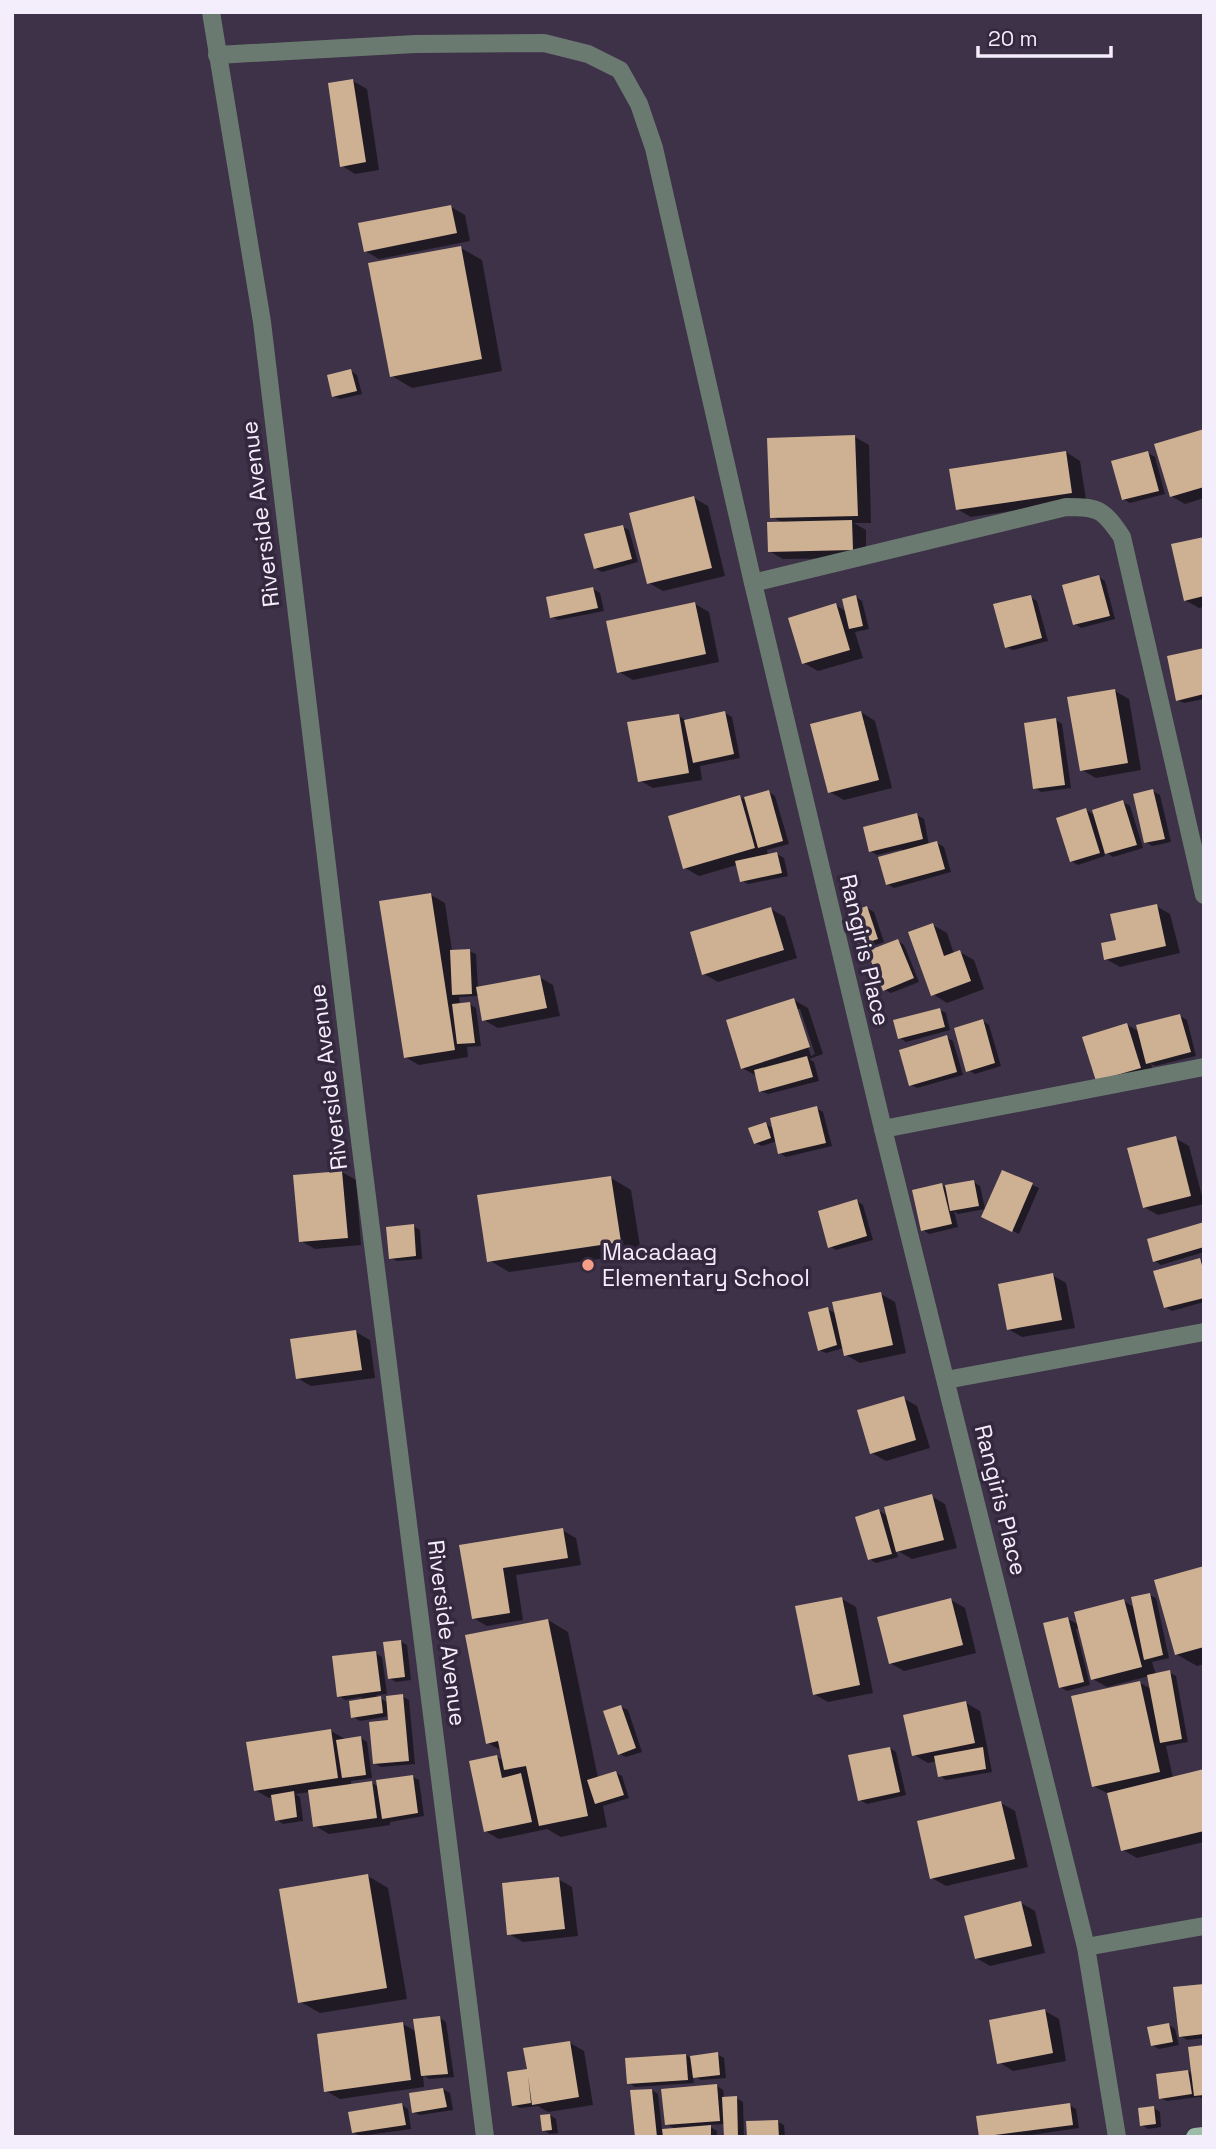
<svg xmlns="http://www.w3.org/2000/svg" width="1216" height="2149" font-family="'Space Grotesk',sans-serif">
	<rect width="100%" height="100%" fill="#3d3247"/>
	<g fill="#0007" fill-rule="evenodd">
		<polygon points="353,81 367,89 379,170 355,174 341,165"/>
		<polygon points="451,207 465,215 470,241 379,259 365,251"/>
		<polygon points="461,248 482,260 502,371 412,388 392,376"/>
		<polygon points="351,371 357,375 362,394 340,399 333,396"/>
		<polygon points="1204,430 1204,498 1185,504 1171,496"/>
		<polygon points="855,437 869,445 871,523 854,523 866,530 866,558 783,559 769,551 784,523 772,517"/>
		<polygon points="1066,452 1080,461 1086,500 971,517 957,509"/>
		<polygon points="1148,453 1155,457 1165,494 1130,503 1123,499"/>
		<polygon points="694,498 708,506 725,576 663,591 649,583"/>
		<polygon points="623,527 629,530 638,562 602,572 595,568"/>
		<polygon points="1204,539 1204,607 1199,608 1185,600"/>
		<polygon points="1099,577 1105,581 1115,619 1081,628 1075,624"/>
		<polygon points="593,589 600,593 604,611 558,620 552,617"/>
		<polygon points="856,597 862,601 869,629 855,632 863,658 818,671 804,663 836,605 847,612"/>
		<polygon points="1030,597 1037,601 1048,641 1013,650 1006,647"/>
		<polygon points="695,604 709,612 719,662 633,680 619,672"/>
		<polygon points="1204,650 1204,699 1184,703 1177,700"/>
		<polygon points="1115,691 1129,699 1141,770 1096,778 1082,770"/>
		<polygon points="861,712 875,721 892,788 844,800 830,792"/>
		<polygon points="725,713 732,717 740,758 700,766 702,780 653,788 639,780 679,716 687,721"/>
		<polygon points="1056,720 1062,724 1071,788 1041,792 1035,788"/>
		<polygon points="1153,791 1160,795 1171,842 1152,846 1146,842"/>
		<polygon points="769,792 775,796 789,844 767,850 768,856 777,854 784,858 788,876 748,884 741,880 737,865 699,876 685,868 740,797 746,800"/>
		<polygon points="1123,802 1130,806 1143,848 1113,857 1104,851 1105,856 1078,865 1071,861 1086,810 1096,816"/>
		<polygon points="917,815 924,819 929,845 937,843 944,847 951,872 894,888 887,884 903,852 902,849 877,855 870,851"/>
		<polygon points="431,895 445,903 452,951 469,951 476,954 478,989 539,977 553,985 560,1016 498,1028 484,1020 479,996 459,997 460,1005 469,1004 476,1008 481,1046 467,1047 468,1057 419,1065 405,1057"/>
		<polygon points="1156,906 1170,914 1180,953 1120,967 1106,959 1119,941"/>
		<polygon points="867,908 874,912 884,942 865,949 859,945"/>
		<polygon points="771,909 785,917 797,958 718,982 704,974"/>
		<polygon points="933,925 947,933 954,954 960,952 974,960 984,989 947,1003 933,994"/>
		<polygon points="898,941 904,945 919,982 891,993 885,990"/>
		<path d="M794 1000 808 1008 823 1054 809 1059 814 1062 819 1081 768 1094 761 1091 757 1076 742 1068ZM796 1009H800L815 1054 811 1056Z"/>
		<polygon points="940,1010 946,1013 950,1030 906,1042 900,1038"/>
		<polygon points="1180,1016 1187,1020 1196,1056 1155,1066 1151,1064 1154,1075 1111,1088 1127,1025 1140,1032"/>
		<polygon points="983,1021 989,1025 1001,1066 975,1074 968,1070"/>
		<polygon points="946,1037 953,1041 963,1075 917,1088 911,1085"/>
		<polygon points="816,1108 823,1112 832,1146 786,1157 780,1153 777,1141 762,1146 755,1143 766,1124 774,1129"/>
		<polygon points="1175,1138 1189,1146 1204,1204 1158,1215 1144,1207"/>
		<polygon points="342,1172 356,1180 361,1245 315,1249 301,1241"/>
		<polygon points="1003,1172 1039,1188 1019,1234 989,1220"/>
		<polygon points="611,1178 631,1190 641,1253 509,1272 489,1260"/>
		<polygon points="974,1182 980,1186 985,1209 958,1214 954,1211 958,1227 929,1234 923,1230 942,1185 945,1187"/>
		<polygon points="857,1201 863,1205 873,1240 836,1250 829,1246"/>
		<polygon points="1204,1223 1204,1252 1161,1265 1155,1261"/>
		<polygon points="413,1226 420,1230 422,1259 397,1261 390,1258"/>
		<polygon points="1200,1260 1204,1262 1204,1302 1172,1311 1165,1307"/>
		<polygon points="1052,1275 1066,1283 1075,1328 1022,1337 1008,1329"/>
		<polygon points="881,1294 895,1302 906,1353 860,1363 846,1355 844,1348 826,1353 819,1350 827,1309 837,1314"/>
		<polygon points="356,1332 370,1340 375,1378 311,1386 297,1378"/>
		<polygon points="903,1398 917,1406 930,1448 886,1461 872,1453"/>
		<polygon points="931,1496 945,1504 957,1548 912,1559 896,1550 898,1557 876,1563 869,1559 879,1511 888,1516"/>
		<polygon points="562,1530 576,1538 581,1565 516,1575 523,1620 487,1626 473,1618 461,1547"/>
		<polygon points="1204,1568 1204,1664 1197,1666 1176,1654"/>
		<polygon points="1150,1595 1156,1598 1169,1658 1152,1662 1156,1675 1169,1672 1176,1676 1188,1742 1166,1746 1173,1778 1204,1771 1204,1842 1137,1858 1123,1850 1109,1794 1093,1786 1140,1683 1151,1689 1149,1676 1107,1687 1093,1679 1080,1628 1076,1629 1090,1685 1067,1691 1060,1687 1068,1619 1079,1625 1124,1601 1135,1608"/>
		<polygon points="842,1599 856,1607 873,1693 828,1702 814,1694"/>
		<polygon points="951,1600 965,1608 976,1653 904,1671 890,1663"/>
		<polygon points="548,1620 568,1632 598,1778 616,1773 622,1776 629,1798 603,1806 607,1827 561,1837 547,1829 499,1839 485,1831 497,1757 504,1761 502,1751 488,1743"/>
		<polygon points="400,1641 407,1645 411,1680 396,1682 389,1678"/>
		<polygon points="375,1653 382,1657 387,1694 376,1695 388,1703 402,1696 409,1700 415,1764 381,1767 374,1763 390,1722 390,1716 360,1721 353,1717 363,1701 362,1697 345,1700 339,1696"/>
		<polygon points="966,1703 980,1711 992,1772 946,1780 940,1776 937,1761 928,1763 914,1755"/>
		<polygon points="621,1707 628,1710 642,1752 626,1757 619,1754"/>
		<polygon points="331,1731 345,1739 361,1738 367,1742 372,1778 351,1781 351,1786 372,1783 379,1787 413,1777 419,1780 424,1816 390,1822 390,1825 329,1834 315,1826 310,1792 295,1794 300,1797 303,1821 283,1824 277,1820 273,1797 269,1798 255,1790"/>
		<polygon points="890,1748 896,1752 906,1795 867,1804 860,1800"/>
		<polygon points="1001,1803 1015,1811 1028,1867 946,1886 932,1878"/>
		<polygon points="368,1876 388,1888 407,1999 320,2013 299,2001"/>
		<polygon points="558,1879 572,1887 578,1936 523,1942 509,1934"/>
		<polygon points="1021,1903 1035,1911 1045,1953 990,1966 976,1958"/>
		<polygon points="1204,1986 1204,2038 1187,2040 1180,2036"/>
		<polygon points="1045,2011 1059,2019 1066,2061 1013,2071 999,2062"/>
		<polygon points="440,2018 446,2022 454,2077 429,2079 423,2075 424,2087 340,2099 326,2091 403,2024 417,2032"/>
		<polygon points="1169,2025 1175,2029 1179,2045 1159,2049 1152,2045"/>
		<polygon points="570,2043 584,2051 593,2105 548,2112 538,2106 520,2108 513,2105 526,2071"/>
		<polygon points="1204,2047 1204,2099 1199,2097 1167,2101 1160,2098 1188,2071 1193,2075"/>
		<polygon points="717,2054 724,2058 726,2078 701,2080 693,2076 694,2083 635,2087 629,2083 686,2055 692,2059"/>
		<polygon points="717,2086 723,2090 724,2098 736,2098 743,2102 744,2137 726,2137 725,2124 707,2125 717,2131 717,2137 636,2137 652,2090 658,2094 662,2130 676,2129 666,2124"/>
		<polygon points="443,2089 450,2093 453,2110 420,2115 413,2112"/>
		<polygon points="402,2105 408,2109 411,2129 360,2136 353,2132"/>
		<polygon points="1069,2105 1076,2109 1079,2128 1017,2137 980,2137"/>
		<polygon points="1154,2108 1160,2112 1161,2127 1148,2129 1142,2125"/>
		<polygon points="550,2115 556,2119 558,2133 550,2134 543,2130"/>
		<polygon points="778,2122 784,2125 785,2137 748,2137"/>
	</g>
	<g fill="#ceb093">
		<polygon points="353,79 366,162 340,167 328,83"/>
		<polygon points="451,205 457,233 364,252 358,223"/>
		<polygon points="461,246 482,359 390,377 368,263"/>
		<polygon points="351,369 357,391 332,397 327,375"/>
		<polygon points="1204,429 1204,487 1170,497 1154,444"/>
		<polygon points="855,435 858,516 770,518 767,438"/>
		<polygon points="1066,451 1072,493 956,510 949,469"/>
		<polygon points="1148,451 1159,491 1122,500 1111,461"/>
		<polygon points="694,496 712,568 647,584 629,513"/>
		<polygon points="852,520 853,550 768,552 767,522"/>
		<polygon points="623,525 632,559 594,569 584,534"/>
		<polygon points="1204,537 1204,596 1184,601 1171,544"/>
		<polygon points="1099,575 1110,616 1073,625 1062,585"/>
		<polygon points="593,587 598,608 550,618 546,597"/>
		<polygon points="856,595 863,626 849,629 842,599"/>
		<polygon points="1031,595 1042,638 1005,648 993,604"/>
		<polygon points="695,602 706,654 617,673 606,621"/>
		<polygon points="836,603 850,650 802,664 788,618"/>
		<polygon points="1204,648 1204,694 1176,701 1167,656"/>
		<polygon points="1115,689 1128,763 1080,771 1067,697"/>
		<polygon points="725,711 734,754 693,763 684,720"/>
		<polygon points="861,711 879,780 828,793 810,724"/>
		<polygon points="679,714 689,773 638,782 627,722"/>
		<polygon points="1056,718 1065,785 1033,789 1024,723"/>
		<polygon points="1153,789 1165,839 1144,843 1133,794"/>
		<polygon points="769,790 783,841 758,848 744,797"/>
		<polygon points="740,795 755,848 683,869 668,816"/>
		<polygon points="1123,800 1137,845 1105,854 1092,810"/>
		<polygon points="1086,808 1100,853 1070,862 1056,818"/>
		<polygon points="917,813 923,839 869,852 863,827"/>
		<polygon points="937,841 945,869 886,885 878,857"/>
		<polygon points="777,852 782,873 740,882 735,861"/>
		<polygon points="431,893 455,1050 404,1058 379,901"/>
		<polygon points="1157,904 1166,946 1104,960 1101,943 1116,940 1110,914"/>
		<polygon points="867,906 878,939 857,946 847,913"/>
		<polygon points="771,907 784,950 702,975 690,932"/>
		<polygon points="933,923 944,956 960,950 971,981 931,996 908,932"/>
		<polygon points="898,939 914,978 883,991 867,951"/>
		<polygon points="470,949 472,994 452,995 450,950"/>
		<polygon points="540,975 547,1008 482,1021 476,987"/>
		<polygon points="794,998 810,1047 741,1069 726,1020"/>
		<polygon points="470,1002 475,1043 457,1044 452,1004"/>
		<polygon points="940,1008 945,1027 898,1039 893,1020"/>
		<polygon points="1180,1014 1191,1052 1146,1064 1136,1025"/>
		<polygon points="983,1019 995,1063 966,1072 954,1028"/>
		<polygon points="1127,1023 1141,1068 1096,1081 1082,1037"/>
		<polygon points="947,1035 957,1072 909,1086 899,1050"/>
		<polygon points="807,1056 813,1077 759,1092 754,1070"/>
		<polygon points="817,1106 826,1143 778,1154 770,1118"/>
		<polygon points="766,1122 771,1138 754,1144 748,1128"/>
		<polygon points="1176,1136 1191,1196 1143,1208 1127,1148"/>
		<polygon points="1002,1170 1033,1183 1012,1232 981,1217"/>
		<polygon points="342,1171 348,1238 299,1242 293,1175"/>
		<polygon points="611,1176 621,1242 487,1262 477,1195"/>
		<polygon points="974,1180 979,1206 950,1211 945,1185"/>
		<polygon points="942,1183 952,1224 921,1231 912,1190"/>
		<polygon points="857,1199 867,1236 828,1248 818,1211"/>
		<polygon points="1204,1222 1204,1247 1153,1262 1147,1239"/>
		<polygon points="414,1224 416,1256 389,1259 386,1227"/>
		<polygon points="1200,1258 1204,1272 1204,1298 1164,1308 1153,1271"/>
		<polygon points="1053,1273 1062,1320 1007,1330 998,1284"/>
		<polygon points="881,1292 893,1345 844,1356 832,1302"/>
		<polygon points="828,1307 837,1345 818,1351 808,1312"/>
		<polygon points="356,1330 362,1370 296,1379 290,1339"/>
		<polygon points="904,1396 916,1440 870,1454 857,1410"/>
		<polygon points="932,1494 944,1540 896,1552 884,1507"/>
		<polygon points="879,1509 892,1554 868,1560 855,1517"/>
		<polygon points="563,1528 568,1558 503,1568 510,1613 472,1619 459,1545"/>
		<polygon points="1204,1566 1204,1647 1175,1655 1154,1580"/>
		<polygon points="1150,1593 1163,1655 1144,1660 1131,1597"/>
		<polygon points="842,1597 860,1685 813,1695 795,1606"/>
		<polygon points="951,1598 963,1645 889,1664 877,1617"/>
		<polygon points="1124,1599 1142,1667 1091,1680 1074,1612"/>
		<polygon points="1068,1617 1084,1682 1059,1688 1043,1623"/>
		<polygon points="548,1619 588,1816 539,1826 526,1766 504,1770 498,1741 486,1744 465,1635"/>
		<polygon points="401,1640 405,1677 388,1679 383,1642"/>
		<polygon points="376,1651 381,1691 337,1697 332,1656"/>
		<polygon points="1170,1670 1182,1739 1160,1743 1147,1675"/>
		<polygon points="1140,1681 1160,1772 1092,1787 1071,1696"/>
		<polygon points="403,1694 409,1761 373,1764 369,1722 388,1720 386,1696"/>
		<polygon points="381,1696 383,1713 351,1718 349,1701"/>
		<polygon points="966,1701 975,1743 912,1756 903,1715"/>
		<polygon points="621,1705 636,1748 618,1755 603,1711"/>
		<polygon points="331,1729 338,1778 254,1791 246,1742"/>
		<polygon points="361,1736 366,1775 342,1778 336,1740"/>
		<polygon points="890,1747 900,1792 858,1801 848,1755"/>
		<polygon points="983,1747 986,1769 938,1777 934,1756"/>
		<polygon points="497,1755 502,1778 521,1773 532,1822 484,1832 469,1761"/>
		<polygon points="1204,1769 1204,1831 1121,1851 1107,1793"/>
		<polygon points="616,1771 624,1795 595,1804 587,1780"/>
		<polygon points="413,1775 418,1813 382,1819 376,1780"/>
		<polygon points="372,1781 377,1818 313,1827 308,1790"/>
		<polygon points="294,1791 297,1817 275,1821 271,1795"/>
		<polygon points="1001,1801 1015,1859 930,1879 917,1821"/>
		<polygon points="368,1874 387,1988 298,2003 279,1889"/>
		<polygon points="559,1877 565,1929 507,1935 502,1883"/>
		<polygon points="1021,1901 1032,1946 975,1959 964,1916"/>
		<polygon points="1204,1984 1204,2034 1179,2037 1173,1987"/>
		<polygon points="1045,2009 1053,2053 997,2064 989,2020"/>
		<polygon points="440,2016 448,2074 421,2076 413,2019"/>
		<polygon points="403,2022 411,2080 324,2092 317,2034"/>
		<polygon points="1169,2023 1173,2042 1151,2046 1147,2027"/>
		<polygon points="570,2041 579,2097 532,2105 528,2076 531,2103 512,2106 507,2072 527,2069 523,2048"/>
		<polygon points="1204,2045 1204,2095 1194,2096 1188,2047"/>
		<polygon points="718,2052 720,2075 693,2078 690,2056"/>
		<polygon points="686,2054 688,2080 627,2084 625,2058"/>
		<polygon points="1188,2070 1192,2094 1159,2099 1156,2074"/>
		<polygon points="717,2084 720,2121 665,2125 661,2089"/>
		<polygon points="443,2088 447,2107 412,2113 409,2093"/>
		<polygon points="652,2089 657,2137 635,2137 630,2090"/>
		<polygon points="737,2096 738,2137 724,2137 722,2097"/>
		<polygon points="402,2103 406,2125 352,2133 348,2112"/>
		<polygon points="1070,2103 1073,2125 979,2137 976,2116"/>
		<polygon points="1154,2106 1156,2124 1140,2126 1138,2108"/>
		<polygon points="550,2114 552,2130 542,2131 540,2115"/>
		<polygon points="778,2120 779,2137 747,2137 746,2121"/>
		<polygon points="711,2125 711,2137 663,2137 662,2129"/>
	</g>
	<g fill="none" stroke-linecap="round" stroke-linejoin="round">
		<g stroke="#6b7a70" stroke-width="18">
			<polyline points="211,12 262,322 360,1141 485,2137"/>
			<polyline points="217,55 415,44 544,43 588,54 620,70 639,104 654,148 753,583"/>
			<polyline points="883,1129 1204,1067"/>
			<polyline points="946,1380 1204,1332"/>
			<polyline points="1086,1947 1204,1926"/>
			<path d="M1117 2137 1086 1947 883 1129 753 583 1066 507C1099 507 1103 509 1122 537L1204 895"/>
		</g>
		<polyline stroke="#9dbca7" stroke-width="18" points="1195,2137 1204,2136"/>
	</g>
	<circle fill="#f49e87" stroke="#33283d" stroke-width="2.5" cx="588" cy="1265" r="7"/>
	<g text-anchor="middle" stroke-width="7" stroke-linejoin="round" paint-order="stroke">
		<g font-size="23" fill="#f4edfb" stroke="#33283d">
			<text transform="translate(260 514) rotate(-97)" y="8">Riverside Avenue</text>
			<text transform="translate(865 950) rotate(77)" y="8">Rangiris Place</text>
			<text transform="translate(328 1077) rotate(-97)" y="8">Riverside Avenue</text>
			<text transform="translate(1001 1500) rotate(76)" y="8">Rangiris Place</text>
			<text transform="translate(447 1633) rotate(83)" y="8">Riverside Avenue</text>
		</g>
		<g font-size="23" fill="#f4edfb" stroke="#33283d" text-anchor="start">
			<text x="602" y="1260">Macadaag<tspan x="602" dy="26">Elementary School</tspan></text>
		</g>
	</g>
	<rect width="1216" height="2149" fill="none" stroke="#f4edfb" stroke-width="28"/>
	<path d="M978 46v10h133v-10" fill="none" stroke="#f4edfb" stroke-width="3.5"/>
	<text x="988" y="46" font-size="21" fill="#f4edfb" stroke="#33283d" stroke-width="5" paint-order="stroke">20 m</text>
</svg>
